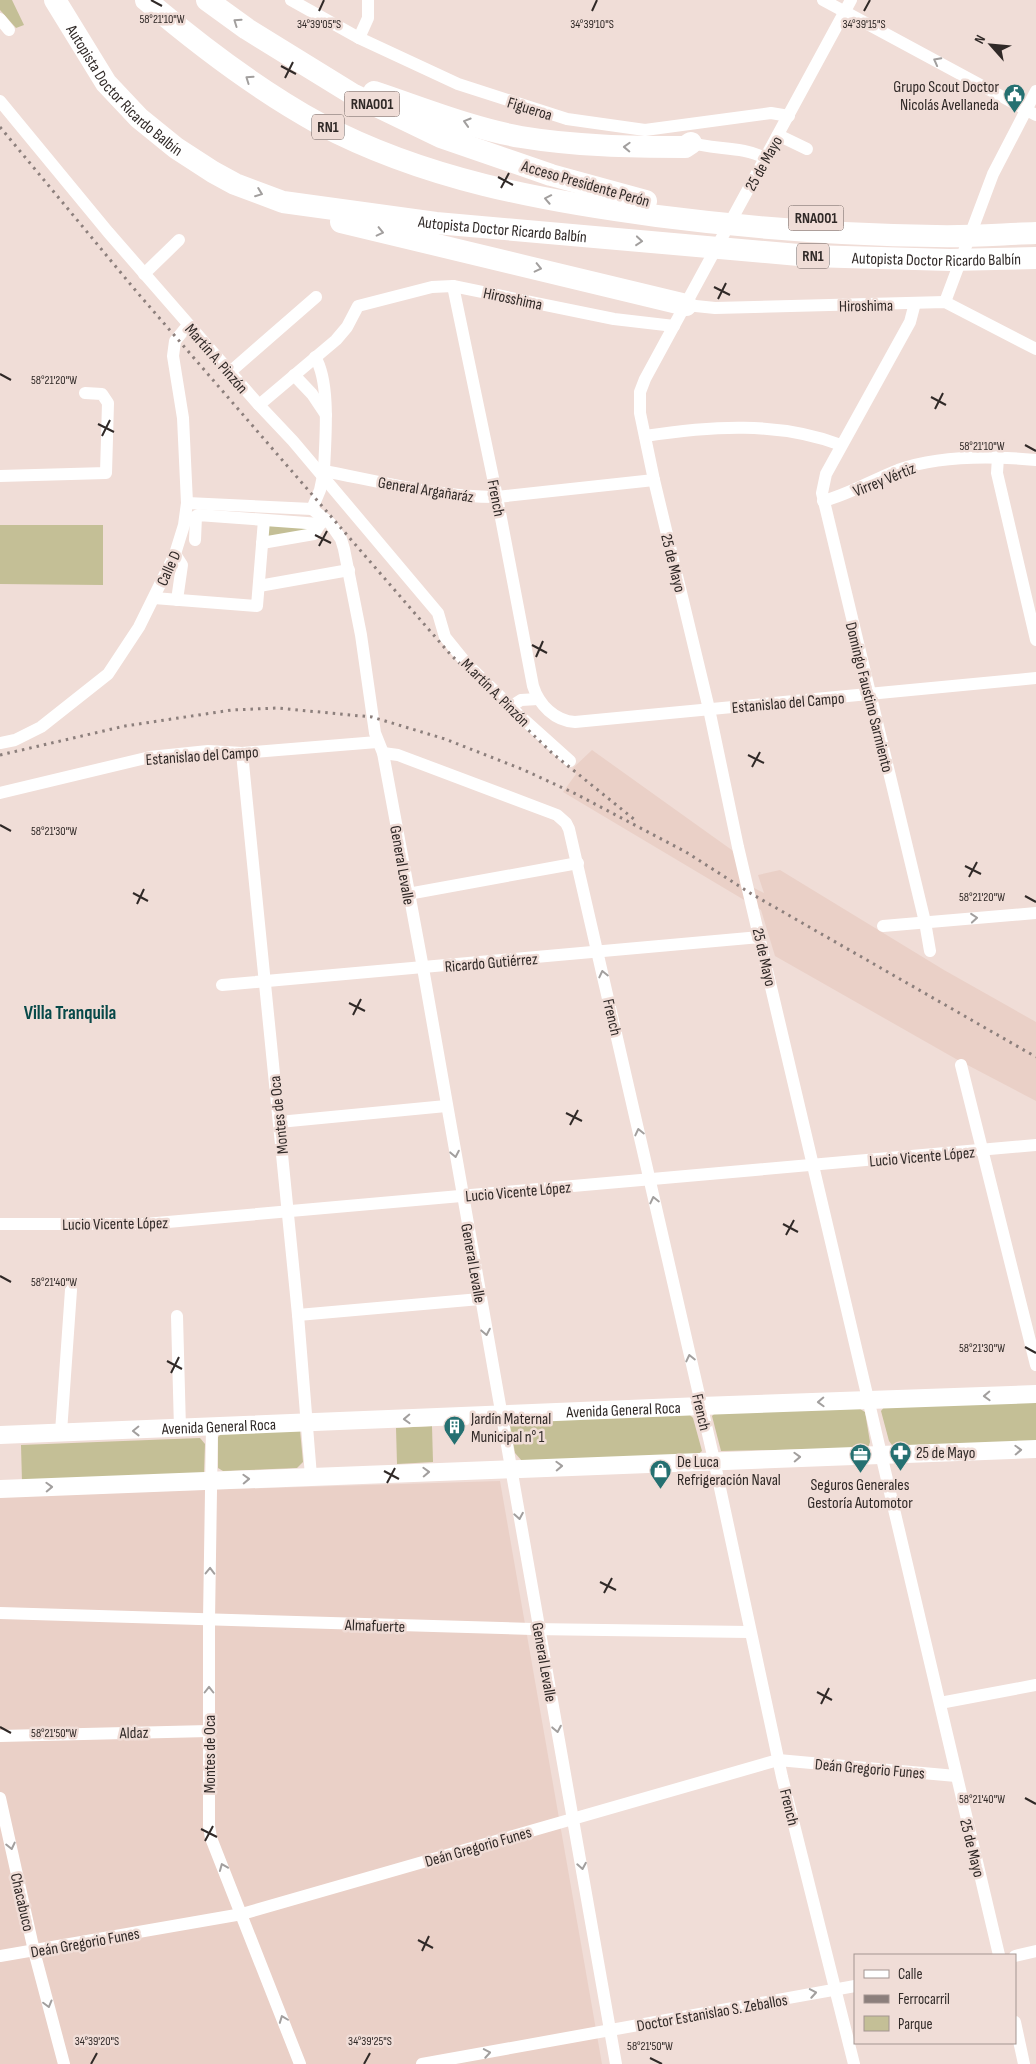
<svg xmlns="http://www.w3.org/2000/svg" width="1036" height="2064" font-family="'Sofia Sans Condensed',sans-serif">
	<rect width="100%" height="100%" fill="#f0ddd7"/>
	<g fill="#ead0c7">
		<polygon points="592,750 736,853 744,883 764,893 758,875 780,870 944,970 1036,1022 1036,1101 956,1059 775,956 761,910 563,792 576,774 572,769"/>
		<polygon points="500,1481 602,2064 0,2064 0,1496"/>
	</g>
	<g fill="#c4bf96">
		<polygon points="0,0 12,0 24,25 16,28 0,10"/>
		<polygon points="267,523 314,527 310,532 266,537"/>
		<polygon points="0,525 103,525 103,585 0,584"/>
		<polygon points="1036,1395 1036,1448 892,1445 889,1441 881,1411 885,1406"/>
		<polygon points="857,1407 865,1412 870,1442 868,1448 721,1451 712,1416 716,1412"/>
		<polygon points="688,1413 693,1418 702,1451 697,1455 522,1461 515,1453 510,1425 516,1421"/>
		<polygon points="432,1426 433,1462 397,1464 396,1428"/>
		<polygon points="300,1430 303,1462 297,1468 223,1471 218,1468 218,1437 224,1431"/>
		<polygon points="200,1438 205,1444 204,1473 22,1482 21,1445"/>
	</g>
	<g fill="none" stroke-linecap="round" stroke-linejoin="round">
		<g stroke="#fff" stroke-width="12">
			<polyline points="291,0 359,38 458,84 567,119 645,130 771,113 789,116"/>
			<polyline points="823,0 1036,115"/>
			<polyline points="851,0 645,379 640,392 640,413 654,480 709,709 738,847 999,1955"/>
			<polyline points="0,19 9,30"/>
			<polyline points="359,38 368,18 368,0"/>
			<polyline points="0,101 108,232 259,405 293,441 438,613 445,637 466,663 521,717 570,761"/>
			<polyline points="778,135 807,149"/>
			<path d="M686 141C712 151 740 145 765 158"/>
			<polyline points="144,274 179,240"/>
			<path d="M453 286 497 497 533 686C539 705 555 721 575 722L1036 678"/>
			<polyline points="945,302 993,174 1036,91"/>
			<polyline points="915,303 910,322 826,474 822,493 925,922 930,951"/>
			<polyline points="686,305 715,308 945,302 1036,349"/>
			<path d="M315 357C331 383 325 441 324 471"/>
			<polyline points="230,372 316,297"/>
			<polyline points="294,375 312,394 326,415"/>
			<polyline points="259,405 336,340 347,327 358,306 432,287 453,286 614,319 674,326"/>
			<path d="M645 436C710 426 778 421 841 445"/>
			<polyline points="998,457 997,473 1036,640"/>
			<polyline points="0,476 106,473 108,403 102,394 85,393"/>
			<path d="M823 501C850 494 872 480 898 470 940 455 992 456 1036 460"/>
			<polyline points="187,503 312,509"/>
			<polyline points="312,509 330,523 341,539 344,549 361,635 375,733 383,753 423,968 616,2064"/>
			<path d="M312 509 320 490 324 471C381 482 439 497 497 497L654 480"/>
			<polyline points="195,540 196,516 198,515 320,524 326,520"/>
			<polyline points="262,543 314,534 320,524"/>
			<polyline points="175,554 182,565 177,600"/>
			<polyline points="259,586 349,570"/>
			<polyline points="154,598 257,606 264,520"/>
			<polyline points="510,707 521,700 538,699"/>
			<polyline points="0,743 15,740 41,727 108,674 139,627 175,554 184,525 187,503 183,418 173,356 175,341 188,325"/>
			<polyline points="242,753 298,1315 311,1476"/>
			<polyline points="383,753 398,755 557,815 566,823 569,829 714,1460 782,1777 854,2064"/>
			<polyline points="0,793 150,757 208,751 242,753 377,742"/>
			<polyline points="408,894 578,863"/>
			<polyline points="883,926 1036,913"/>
			<polyline points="222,985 760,937"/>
			<polyline points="961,1065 1036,1365"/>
			<polyline points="279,1122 446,1106"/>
			<polyline points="0,1224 145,1224 1036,1145"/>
			<polyline points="298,1315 480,1299"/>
			<polyline points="177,1316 180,1429"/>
			<polyline points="212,1427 209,1620 209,1826 211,1838 300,2064"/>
			<polyline points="61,1432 71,1290"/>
			<polyline points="0,1613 532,1629 749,1632"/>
			<polyline points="940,1703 1036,1685"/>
			<polyline points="0,1736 209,1731"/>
			<polyline points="0,1798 34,1951 64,2064"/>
			<polyline points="0,1956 242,1914 778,1760 956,1776"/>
			<polyline points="1015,1956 1036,1951"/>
			<polyline points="1015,2022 1024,2064"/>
			<polyline points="422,2064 855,1986"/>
		</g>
		<g stroke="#fff" stroke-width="18">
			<path id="s1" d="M0 1435 701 1406 1036 1394"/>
			<polyline points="0,1489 1036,1449"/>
		</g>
		<g stroke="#fff" stroke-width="22">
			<path id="s2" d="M55 0 106 83 139 118 176 148 213 172 235 184 283 202 436 223 810 256 950 260 1036 258"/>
			<path d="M146 0C200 46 258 90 320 124 424 179 542 201 657 216 750 228 843 235 936 236 969 237 1003 234 1036 233"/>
			<polyline points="207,0 247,29 354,95 441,137 551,175 646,201"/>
			<path d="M374 92C422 108 471 128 521 137 575 146 630 147 685 147L691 143"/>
			<polyline points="341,222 686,305"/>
		</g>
		<g stroke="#8c7f7c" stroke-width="3" stroke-dasharray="2.5 5" stroke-linecap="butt">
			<polyline points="0,127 136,291 450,654 552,753 635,820"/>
			<polyline points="0,755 125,726 232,710 277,708 372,717 445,739 524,770 576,794 686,852 750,893 1036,1057"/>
		</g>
	</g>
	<defs><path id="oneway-chevron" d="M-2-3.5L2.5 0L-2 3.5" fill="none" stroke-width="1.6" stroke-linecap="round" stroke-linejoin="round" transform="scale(1.25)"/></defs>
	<g stroke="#a29f9e">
		<use href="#oneway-chevron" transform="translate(237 22) rotate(-145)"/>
		<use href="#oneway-chevron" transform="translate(937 61) rotate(-152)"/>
		<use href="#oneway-chevron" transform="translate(249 79) rotate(-145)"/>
		<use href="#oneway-chevron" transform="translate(467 122) rotate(-163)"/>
		<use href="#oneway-chevron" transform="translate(627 147) rotate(-178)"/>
		<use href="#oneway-chevron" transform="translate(259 193) rotate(21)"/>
		<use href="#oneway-chevron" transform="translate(548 199) rotate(-169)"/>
		<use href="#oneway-chevron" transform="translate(380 232) rotate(13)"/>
		<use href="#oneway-chevron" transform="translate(639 241) rotate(5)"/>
		<use href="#oneway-chevron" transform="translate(538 268) rotate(13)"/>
		<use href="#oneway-chevron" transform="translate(974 918) rotate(-5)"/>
		<use href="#oneway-chevron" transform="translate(603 974) rotate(-103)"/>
		<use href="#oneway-chevron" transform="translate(639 1132) rotate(-103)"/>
		<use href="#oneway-chevron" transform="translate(455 1154) rotate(79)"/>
		<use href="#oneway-chevron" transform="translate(654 1200) rotate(-103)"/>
		<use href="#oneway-chevron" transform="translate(486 1332) rotate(79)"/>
		<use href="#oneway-chevron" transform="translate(690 1358) rotate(-103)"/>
		<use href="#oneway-chevron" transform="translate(987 1396) rotate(178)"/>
		<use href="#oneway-chevron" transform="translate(821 1402) rotate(178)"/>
		<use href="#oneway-chevron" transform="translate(407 1419) rotate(178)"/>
		<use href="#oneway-chevron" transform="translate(136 1431) rotate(179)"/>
		<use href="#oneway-chevron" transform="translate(1018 1450) rotate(-2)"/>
		<use href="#oneway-chevron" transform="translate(797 1457) rotate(-2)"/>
		<use href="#oneway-chevron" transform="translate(559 1466) rotate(-2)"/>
		<use href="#oneway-chevron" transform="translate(426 1472) rotate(-2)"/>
		<use href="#oneway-chevron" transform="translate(246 1479) rotate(-2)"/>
		<use href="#oneway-chevron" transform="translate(49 1487) rotate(-2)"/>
		<use href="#oneway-chevron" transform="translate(519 1516) rotate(80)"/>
		<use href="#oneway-chevron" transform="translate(210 1571) rotate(-89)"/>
		<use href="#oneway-chevron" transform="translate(209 1690) rotate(-90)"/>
		<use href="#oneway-chevron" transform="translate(557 1729) rotate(79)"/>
		<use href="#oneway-chevron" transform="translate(11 1846) rotate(77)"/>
		<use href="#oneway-chevron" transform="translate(582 1866) rotate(80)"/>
		<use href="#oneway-chevron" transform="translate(223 1867) rotate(-112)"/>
		<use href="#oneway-chevron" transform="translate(813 1993) rotate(-10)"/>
		<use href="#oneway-chevron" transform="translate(48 2004) rotate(75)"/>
		<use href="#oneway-chevron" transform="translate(283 2019) rotate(-111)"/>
		<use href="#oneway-chevron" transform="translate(487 2053) rotate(-10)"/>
	</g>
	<path fill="none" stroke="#302927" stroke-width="2" d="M151 0 162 6M319 11 324 0M592 11 597 0M864 11 870 0M281 66 296 74M285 78 293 62M498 177 513 185M501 188 509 173M714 287 730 295M718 299 726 283M0 374 11 380M931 397 946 405M935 409 943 393M98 424 114 432M102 436 110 420M1025 445 1036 451M315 535 331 543M319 546 327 531M532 645 547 653M536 657 543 641M748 755 764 763M752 767 760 752M0 825 11 831M965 866 981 874M969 877 977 862M133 893 148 901M1025 896 1036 902M137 904 144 889M349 1003 365 1011M353 1015 361 999M566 1113 582 1121M570 1125 578 1110M783 1224 798 1232M786 1235 794 1220M0 1276 11 1282M1025 1347 1036 1353M167 1361 182 1369M171 1373 179 1357M384 1471 399 1479M387 1483 395 1468M600 1582 616 1590M604 1593 612 1578M817 1692 832 1700M821 1704 829 1688M0 1727 11 1733M1025 1798 1036 1804M201 1829 217 1837M205 1841 213 1826M418 1940 433 1948M422 1951 429 1936M650 2058 662 2064M91 2064 97 2053M364 2064 370 2053"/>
	<defs>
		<symbol id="civic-pin" viewBox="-11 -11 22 30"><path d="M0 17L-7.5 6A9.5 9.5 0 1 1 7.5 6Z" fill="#257071" stroke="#f0ddd7"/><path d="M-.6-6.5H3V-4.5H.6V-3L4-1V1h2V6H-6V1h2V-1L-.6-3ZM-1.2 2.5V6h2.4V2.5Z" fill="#fff"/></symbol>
		<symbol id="building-pin" viewBox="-11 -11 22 30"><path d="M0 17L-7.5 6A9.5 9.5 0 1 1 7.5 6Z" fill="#257071" stroke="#f0ddd7"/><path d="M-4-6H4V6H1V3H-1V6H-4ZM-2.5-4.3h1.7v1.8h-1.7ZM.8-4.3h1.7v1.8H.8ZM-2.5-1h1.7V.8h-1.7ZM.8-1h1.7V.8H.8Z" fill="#fff"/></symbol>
		<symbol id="pharmacy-pin" viewBox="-11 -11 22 30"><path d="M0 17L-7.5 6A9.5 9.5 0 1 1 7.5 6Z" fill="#257071" stroke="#f0ddd7"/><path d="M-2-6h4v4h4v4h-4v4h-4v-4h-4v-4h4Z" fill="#fff"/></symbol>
		<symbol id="office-pin" viewBox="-11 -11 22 30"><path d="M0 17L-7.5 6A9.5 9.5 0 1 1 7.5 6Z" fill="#257071" stroke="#f0ddd7"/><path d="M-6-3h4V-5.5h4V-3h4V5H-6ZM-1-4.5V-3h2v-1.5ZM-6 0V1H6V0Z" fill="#fff"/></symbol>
		<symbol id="shop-pin" viewBox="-11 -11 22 30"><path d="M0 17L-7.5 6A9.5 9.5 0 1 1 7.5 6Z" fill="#257071" stroke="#f0ddd7"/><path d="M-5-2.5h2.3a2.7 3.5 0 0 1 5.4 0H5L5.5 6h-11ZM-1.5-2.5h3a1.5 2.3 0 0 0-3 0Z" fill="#fff"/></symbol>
	</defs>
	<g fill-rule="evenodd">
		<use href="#civic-pin" x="1002" y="82" width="25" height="34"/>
		<use href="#building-pin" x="442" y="1414" width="25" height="34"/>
		<use href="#pharmacy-pin" x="888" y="1440" width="25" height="34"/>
		<use href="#office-pin" x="848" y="1442" width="25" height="34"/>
		<use href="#shop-pin" x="648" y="1458" width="25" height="34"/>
	</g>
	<g text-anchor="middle" stroke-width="5" stroke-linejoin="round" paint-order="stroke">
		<g fill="#f0ddd7" stroke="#6a5f5c" stroke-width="1">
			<rect x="344.5" y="91.5" width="55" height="25" rx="4"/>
			<rect x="312" y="114.5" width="32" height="25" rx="4"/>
			<rect x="788.5" y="205.5" width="55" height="25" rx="4"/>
			<rect x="797" y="243.5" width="32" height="25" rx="4"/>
		</g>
		<g font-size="15" font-weight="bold" fill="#302927">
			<text x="372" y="109">RNA001</text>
			<text x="328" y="132">RN1</text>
			<text x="816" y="223">RNA001</text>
			<text x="813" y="261">RN1</text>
		</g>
		<g font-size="16" fill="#302927" stroke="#f0ddd7" text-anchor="start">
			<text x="999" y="92" text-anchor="end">Grupo Scout Doctor<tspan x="999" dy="18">Nicolás Avellaneda</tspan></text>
			<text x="471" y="1424">Jardín Maternal<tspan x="471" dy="18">Municipal n° 1</tspan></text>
			<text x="916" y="1458">25 de Mayo</text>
			<text x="677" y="1467">De Luca<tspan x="677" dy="18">Refrigeración Naval</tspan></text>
			<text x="860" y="1490" text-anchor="middle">Seguros Generales<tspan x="860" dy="18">Gestoría Automotor</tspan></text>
		</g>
		<g font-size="16" fill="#302927" stroke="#f0ddd7">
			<text dy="6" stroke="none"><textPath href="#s2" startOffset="115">Autopista Doctor Ricardo Balbín</textPath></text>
			<text transform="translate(530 108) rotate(17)" y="6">Figueroa</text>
			<text transform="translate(763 163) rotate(-61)" y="6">25 de Mayo</text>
			<text transform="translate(586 183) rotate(16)" y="6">Acceso Presidente Perón</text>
			<text dy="6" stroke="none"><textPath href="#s2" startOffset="535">Autopista Doctor Ricardo Balbín</textPath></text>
			<text dy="6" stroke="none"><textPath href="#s2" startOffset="970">Autopista Doctor Ricardo Balbín</textPath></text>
			<text transform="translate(513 298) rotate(12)" y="6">Hirosshima</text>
			<text transform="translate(866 305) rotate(-1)" y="6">Hiroshima</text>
			<text transform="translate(217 358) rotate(49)" y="6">Martín A. Pinzón</text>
			<text transform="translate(884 479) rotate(-22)" y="6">Virrey Vértiz</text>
			<text transform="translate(426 489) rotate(9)" y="6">General Argañaráz</text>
			<text transform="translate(497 498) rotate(79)" y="6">French</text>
			<text transform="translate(674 563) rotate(76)" y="6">25 de Mayo</text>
			<text transform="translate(168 568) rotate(-66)" y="6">Calle D</text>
			<text transform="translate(496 692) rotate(45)" y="6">M.artín A. Pinzón</text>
			<text transform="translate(870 697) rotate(76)" y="6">Domingo Faustino Sarmiento</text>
			<text transform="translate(788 702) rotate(-5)" y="6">Estanislao del Campo</text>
			<text transform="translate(202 755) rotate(-4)" y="6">Estanislao del Campo</text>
			<text transform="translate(403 865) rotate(80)" y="6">General Levalle</text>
			<text transform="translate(765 957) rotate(77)" y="6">25 de Mayo</text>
			<text transform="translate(491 962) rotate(-5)" y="6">Ricardo Gutiérrez</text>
			<text transform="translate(613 1017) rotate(77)" y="6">French</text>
			<text transform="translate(278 1115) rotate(-96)" y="6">Montes de Oca</text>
			<text transform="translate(922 1156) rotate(-5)" y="6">Lucio Vicente López</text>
			<text transform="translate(518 1191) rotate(-5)" y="6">Lucio Vicente López</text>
			<text transform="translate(115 1223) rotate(-1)" y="6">Lucio Vicente López</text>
			<text transform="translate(474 1263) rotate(80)" y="6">General Levalle</text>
			<text dy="6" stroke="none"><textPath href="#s1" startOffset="624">Avenida General Roca</textPath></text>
			<text transform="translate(702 1412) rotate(77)" y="6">French</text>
			<text dy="6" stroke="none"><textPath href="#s1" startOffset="219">Avenida General Roca</textPath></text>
			<text transform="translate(375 1625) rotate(2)" y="6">Almafuerte</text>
			<text transform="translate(545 1662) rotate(80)" y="6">General Levalle</text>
			<text transform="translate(134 1732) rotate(-1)" y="6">Aldaz</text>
			<text transform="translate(209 1754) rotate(-90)" y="6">Montes de Oca</text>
			<text transform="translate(870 1768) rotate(5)" y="6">Deán Gregorio Funes</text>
			<text transform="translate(790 1807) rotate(76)" y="6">French</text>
			<text transform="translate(478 1846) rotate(-16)" y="6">Deán Gregorio Funes</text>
			<text transform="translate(973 1848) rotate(76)" y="6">25 de Mayo</text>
			<text transform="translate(23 1902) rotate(77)" y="6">Chacabuco</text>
			<text transform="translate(85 1942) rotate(-10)" y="6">Deán Gregorio Funes</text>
			<text transform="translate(712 2012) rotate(-10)" y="6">Doctor Estanislao S. Zeballos</text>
		</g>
		<g font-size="19" font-weight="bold" fill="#074949" stroke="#f0ddd7">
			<text x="70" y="1019">Villa Tranquila</text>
		</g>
	</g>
	<g font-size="12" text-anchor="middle" fill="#302927" stroke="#f0ddd7" stroke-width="5" stroke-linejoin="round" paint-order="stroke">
		<text x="162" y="23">58°21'10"W</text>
		<text x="319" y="28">34°39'05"S</text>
		<text x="592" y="28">34°39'10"S</text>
		<text x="864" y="28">34°39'15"S</text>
		<text x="54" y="384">58°21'20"W</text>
		<text x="982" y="450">58°21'10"W</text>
		<text x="54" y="835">58°21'30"W</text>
		<text x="982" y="901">58°21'20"W</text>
		<text x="54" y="1286">58°21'40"W</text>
		<text x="982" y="1352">58°21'30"W</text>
		<text x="54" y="1737">58°21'50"W</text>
		<text x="982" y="1803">58°21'40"W</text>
		<text x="97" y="2045">34°39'20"S</text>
		<text x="370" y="2045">34°39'25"S</text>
		<text x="650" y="2050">58°21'50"W</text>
	</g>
	<rect x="854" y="1954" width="162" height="90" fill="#f0ddd7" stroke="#a39591"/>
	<rect x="864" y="1970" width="25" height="8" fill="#ffffff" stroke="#a39591"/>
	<text x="898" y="1979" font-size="15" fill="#302927">Calle</text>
	<rect x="864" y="1995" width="25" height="8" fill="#8c7f7c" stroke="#a39591"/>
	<text x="898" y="2004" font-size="15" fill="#302927">Ferrocarril</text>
	<rect x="864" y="2016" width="25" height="15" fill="#c4bf96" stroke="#a39591"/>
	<text x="898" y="2029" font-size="15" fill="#302927">Parque</text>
	<g transform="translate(991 45) rotate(297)" stroke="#f0ddd7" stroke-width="4" paint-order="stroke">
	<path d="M0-4L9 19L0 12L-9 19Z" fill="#302927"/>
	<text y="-8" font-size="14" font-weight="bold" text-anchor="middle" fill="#302927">N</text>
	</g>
</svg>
